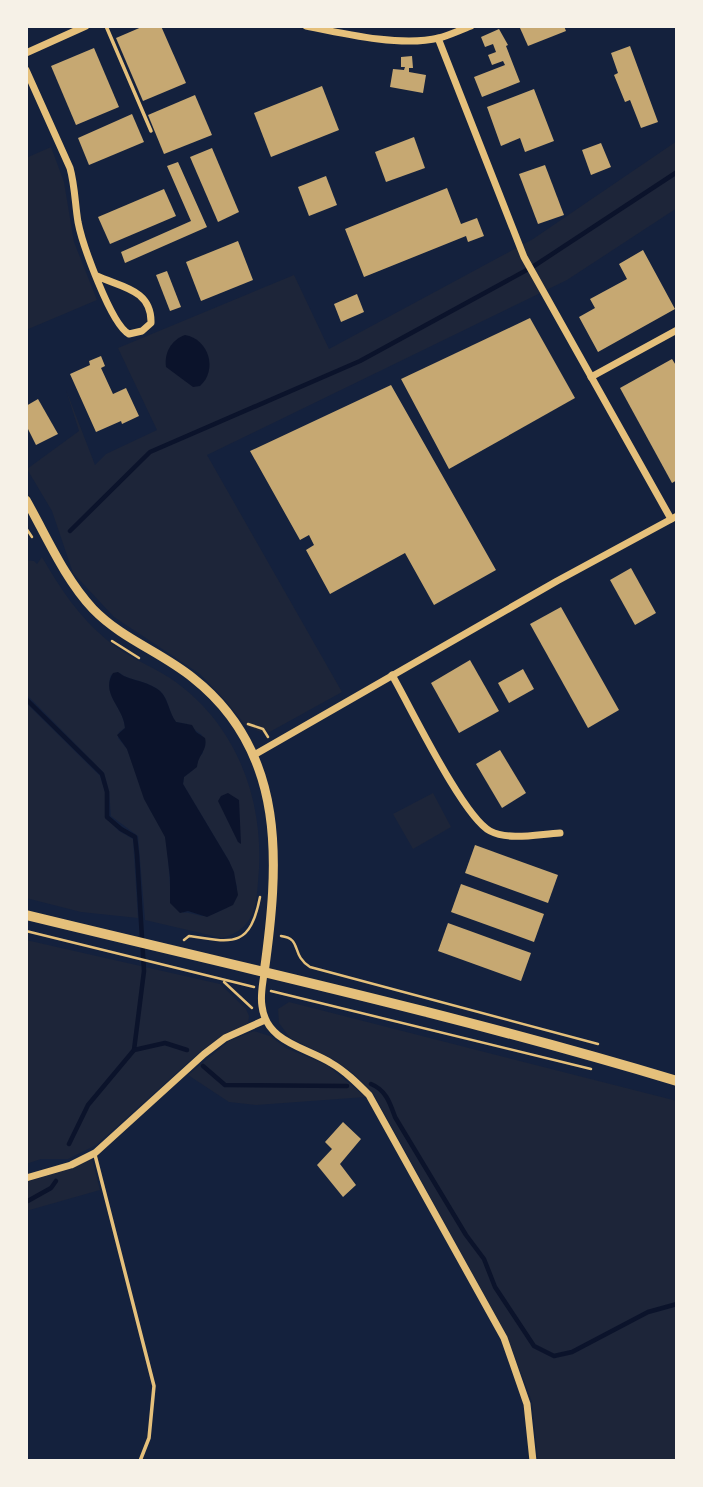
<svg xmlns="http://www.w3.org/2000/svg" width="703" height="1487" font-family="'Roboto Condensed',sans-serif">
	<rect width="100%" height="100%" fill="#14213d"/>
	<g fill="#1d2539" fill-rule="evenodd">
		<polygon points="677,141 677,208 567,280 207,455 342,692 266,734 246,726 224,699 200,674 114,617 73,573 52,511 27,469 79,431 66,390 95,465 106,454 157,430 118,348 294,275 329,349 533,239"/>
		<polygon points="51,147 64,182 74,242 97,300 26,330 26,158"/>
		<path d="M42 557C60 588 78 616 107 640 126 656 149 665 170 678 238 724 266 803 258 882 256 910 252 930 222 938L145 920 138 836 111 816 109 791 104 773 26 694V560L34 561 37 564ZM120 673C127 680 150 681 161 692 169 700 169 714 176 722L187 724 202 735 203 753 198 758 193 770 184 777 183 784 229 861 237 887 227 908C218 911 211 917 202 916 194 915 190 912 183 913L170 886 167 843 163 830 150 810 127 749 118 738 119 732 125 728C124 708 103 696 111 675Z"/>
		<polygon points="26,703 100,776 105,792 106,818 119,831 133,839 138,918 81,912 26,898"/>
		<polygon points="433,793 451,827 413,849 393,814"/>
		<polygon points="26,940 220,984 246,1009 249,1016 248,1024 223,1035 200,1052 96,1145 68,1159 41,1159 26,1164"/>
		<polygon points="289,1002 677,1101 677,1461 538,1461 532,1402 507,1336 373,1093 354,1074 333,1059 290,1038 279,1023 278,1009"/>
		<polygon points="254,1031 270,1036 286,1048 327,1065 366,1097 256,1105 229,1102 188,1075 229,1041"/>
		<polygon points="92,1159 100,1190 26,1211 26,1182 73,1168"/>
	</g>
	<g fill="#0b132b">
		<path d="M185 335C209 339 218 370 200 386L193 387 166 367C164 353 171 340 185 335Z"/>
		<path d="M118 672C128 681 147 680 160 691 168 698 169 713 176 722L192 725 196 732 205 738C208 750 198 755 197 767L184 777 183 784 229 861 234 872 238 895 233 905 207 917 188 911 180 913 170 903V877L165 837 144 799 127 749 117 735 125 728C124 707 100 694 113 673Z"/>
		<polygon points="228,793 239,800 241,844 238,842 218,801 221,796"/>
	</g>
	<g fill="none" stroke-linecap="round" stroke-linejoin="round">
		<g stroke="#0b132b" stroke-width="4.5">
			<polyline points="70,531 150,452 360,361 534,266 677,172"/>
			<polyline points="26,699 102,774 107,792 107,817 121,829 135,837 137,855 144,971 134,1050 88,1105 69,1144"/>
			<polyline points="134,1050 165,1043 187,1050"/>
			<polyline points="203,1066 225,1085 347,1086"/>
			<path d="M371 1084C386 1090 390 1103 395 1117L466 1235 484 1259 495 1287 534 1346 554 1356 572 1352 648 1312 677 1304"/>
			<polyline points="26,1202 51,1188 56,1181"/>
		</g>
	</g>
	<g fill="#c6a872">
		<polygon points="144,26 161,26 186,83 143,101 116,38"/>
		<polygon points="524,26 564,26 566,31 528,46 520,28"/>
		<polygon points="499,29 508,45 506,46 520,82 482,97 474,77 505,65 503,61 492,65 488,55 496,52 493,44 485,47 481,37"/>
		<polygon points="630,46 658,122 641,128 630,100 625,102 614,75 618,73 611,53"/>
		<polygon points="94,48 119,107 76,125 51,66"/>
		<polygon points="412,56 413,68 409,68 409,72 426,75 423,93 390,87 393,69 404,70 405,67 401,67 401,57"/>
		<polygon points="322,86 339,130 271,157 254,113"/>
		<polygon points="534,89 554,141 525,152 520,138 501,146 487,107"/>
		<polygon points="195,95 212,135 164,154 148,115"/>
		<polygon points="132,114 144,142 89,165 78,138"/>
		<polygon points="414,137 425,168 386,182 375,152"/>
		<polygon points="601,143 611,167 591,175 582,150"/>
		<polygon points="212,148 239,212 218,222 190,157"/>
		<polygon points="178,162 207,227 125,263 121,252 191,221 167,166"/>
		<polygon points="545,165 564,215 538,224 519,174"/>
		<polygon points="326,176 337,205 309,216 298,187"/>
		<polygon points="447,188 461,224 477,218 484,236 468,242 466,236 364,277 345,229"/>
		<polygon points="164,189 176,216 110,244 98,217"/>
		<polygon points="238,241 253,280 201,301 186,262"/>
		<polygon points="643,250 675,309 598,352 579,317 595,308 590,299 627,279 619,264"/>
		<polygon points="167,271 181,307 170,311 156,275"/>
		<polygon points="357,294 364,312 341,322 334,304"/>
		<polygon points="530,318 575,398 449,469 401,379"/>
		<polygon points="101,356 105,366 101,368 113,394 126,388 139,416 122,424 121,421 96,432 70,374 90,365 89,361"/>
		<polygon points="672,359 677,367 677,480 672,483 620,388"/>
		<polygon points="391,385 496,570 434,605 405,553 330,594 306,550 314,545 309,535 300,540 250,451"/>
		<polygon points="38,399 58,434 36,445 26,425 26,406"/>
		<polygon points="631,568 656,613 635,625 610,580"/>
		<polygon points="561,607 619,710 588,728 530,624"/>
		<polygon points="470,660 499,711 459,733 431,683"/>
		<polygon points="523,669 534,689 509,703 498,683"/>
		<polygon points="500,750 526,793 502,808 476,764"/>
		<polygon points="475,845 558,875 548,903 465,873"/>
		<polygon points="461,884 544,914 534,942 451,912"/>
		<polygon points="448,923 531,953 521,981 438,951"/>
		<polygon points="343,1122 361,1139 340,1164 356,1185 343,1197 317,1165 332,1149 325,1142"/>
	</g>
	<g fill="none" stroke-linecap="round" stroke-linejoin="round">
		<g stroke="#e5c07b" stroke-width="2.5">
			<polyline points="26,528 32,537"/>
			<polyline points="112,641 139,658"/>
			<polyline points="248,724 263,729 268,737"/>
			<polyline points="26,931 254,987"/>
			<path d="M281 936C303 939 290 954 310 967L598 1044"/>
			<path d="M184 940 189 936C233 943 250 948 260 897"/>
			<polyline points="224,982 252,1008"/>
			<polyline points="271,991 591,1069"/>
		</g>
		<g stroke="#e5c07b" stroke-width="3.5">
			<polyline points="106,26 151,131"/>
			<polyline points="95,1155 154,1386 149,1438 140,1461"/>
		</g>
		<g stroke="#e5c07b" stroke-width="7">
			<path d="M306 26C345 34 401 47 439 38 450 35 460 30 471 26"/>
			<polyline points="438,38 524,257 671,519"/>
			<polyline points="26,53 86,26"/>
			<path d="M26 70 70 168C75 186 75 204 78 222 82 243 111 325 129 334L142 331 151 323C152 289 120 287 97 276"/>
			<polyline points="591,377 677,330"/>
			<path d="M392 675C410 706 463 817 490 831 509 841 539 834 560 833"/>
			<polyline points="254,755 557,581 677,516"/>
			<path d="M264 973C263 983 260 995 262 1006 266 1042 305 1047 331 1063 345 1071 357 1083 369 1095L504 1338 527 1404 533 1461"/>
			<polyline points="26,1178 71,1165 95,1153 204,1054 225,1038 265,1020"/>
		</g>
		<path stroke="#e5c07b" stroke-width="9" d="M26 500C46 535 64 578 93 609 122 639 161 652 193 678 288 753 279 865 264 973"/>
		<path stroke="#e5c07b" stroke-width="10" d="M26 915C244 968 462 1016 677 1081"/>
	</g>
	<rect width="703" height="1487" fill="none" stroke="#f6f1e7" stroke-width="56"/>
</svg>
